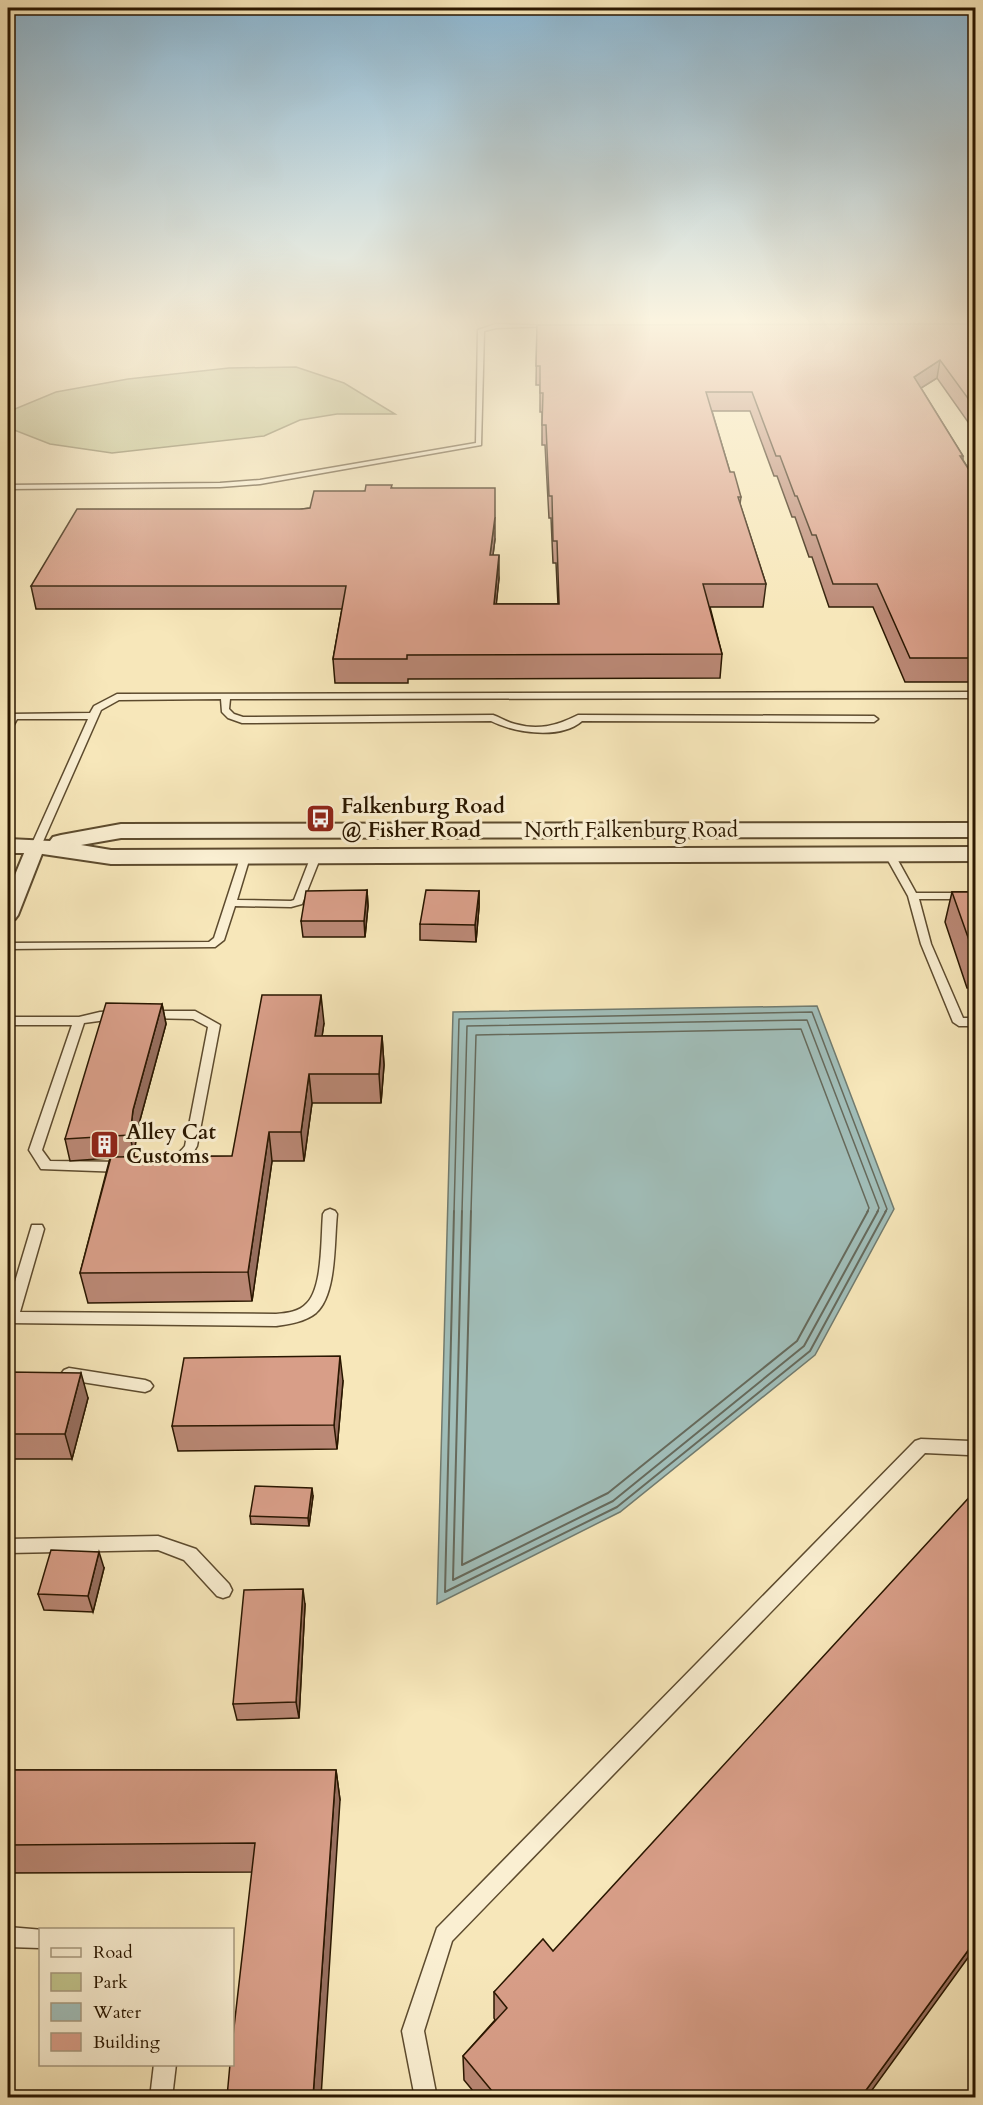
<svg xmlns="http://www.w3.org/2000/svg" width="983" height="2105" font-family="Cardo,serif">
	<rect width="100%" height="100%" fill="#f7e7ba"/>
	<filter id="stains"><feTurbulence type="fractalNoise" baseFrequency=".00333" numOctaves="4"/><feColorMatrix values="0 0 0 0 .2 0 0 0 0 .09 0 0 0 0 .02 0 0 0 .5 -.17"/></filter>
	<radialGradient id="worn" r=".72"><stop offset=".6" stop-color="#630" stop-opacity="0"/><stop offset="1" stop-color="#630" stop-opacity=".3"/></radialGradient>
	<polygon fill="#c1c48c" stroke="#766e46" stroke-width="1.5" points="296,367 344,383 395,414 337,414 300,420 264,436 112,453 50,444 9,428 10,411 56,392 128,379 229,368"/>
	<polygon fill="#a1beb9" stroke="#717b6f" stroke-width="1.5" points="817,1006 894,1209 815,1355 620,1512 437,1604 453,1012"/>
	<g fill="none" stroke-linecap="round" stroke-linejoin="round">
		<g stroke="#666a5c" stroke-width="1.5">
			<polyline points="454,1212 459,1019 812,1012 887,1209 885,1212"/>
			<polyline points="462,1212 467,1026 807,1020 879,1208 877,1212"/>
			<polyline points="471,1212 476,1035 801,1029 869,1208 867,1212"/>
		</g>
		<g stroke="#666a5c" stroke-width="2">
			<polyline points="454,1211 445,1592 617,1507 810,1351 886,1211"/>
			<polyline points="462,1211 453,1580 613,1501 804,1346 878,1211"/>
			<polyline points="471,1211 462,1565 608,1493 797,1341 868,1211"/>
		</g>
		<defs>
			<g id="service">
				<polygon points="496,324 554,326 496,328 484,331 481,445 260,484 220,487 8,489 8,485 220,483 260,480 476,443 478,330"/>
				<path d="M976 692V698L230 699 229 709 234 714 243 717 493 715C501 718 507 722 515 724 539 731 558 725 578 715L874 716 878 719 874 722 582 721C560 740 515 733 491 721L242 723 228 718 222 712 221 699 119 700 101 710 41 846 36 849 31 846 88 719H17L11 730 8 731V720L11 714 90 713 94 706 117 694Z"/>
				<polygon points="890,852 895,855 916,893 976,893 976,899 919,899 931,944 963,1018 976,1018 976,1026 959,1026 953,1022 921,944 908,896 885,855"/>
				<polygon points="316,853 321,856 302,904 291,907 235,906 224,940 215,947 8,949 8,943 209,942 214,938 241,855 249,855 250,857 237,900 291,901 294,900 311,856"/>
				<polygon points="117,1011 123,1015 121,1018 84,1023 42,1150 50,1161 123,1162 128,1164 130,1167 128,1170 123,1172 41,1169 29,1150 72,1025 8,1025 8,1017 79,1017 100,1012"/>
				<path d="M149 1011H195L220 1025 197 1146 189 1160 170 1169 165 1167 163 1164C169 1156 178 1156 185 1146L208 1027 193 1019 145 1018 143 1015Z"/>
				<path d="M330 1209 335 1211 337 1214C334 1241 337 1294 316 1313 305 1322 289 1324 276 1326L8 1323V1305L32 1225H42L44 1229 20 1312 276 1314C287 1313 299 1312 307 1303 323 1287 321 1236 323 1214L325 1211Z"/>
				<polygon points="69,1368 145,1380 150,1382 153,1386 150,1390 145,1392 69,1380 64,1378 61,1374 64,1370"/>
				<polygon points="921,1439 970,1441 976,1443 976,1457 968,1455 925,1453 452,1941 424,2031 437,2098 415,2098 402,2031 437,1928 915,1441"/>
				<polygon points="158,1536 196,1549 229,1584 232,1590 229,1596 223,1598 217,1596 184,1560 158,1550 8,1553 8,1539"/>
				<polygon points="8,1927 44,1930 40,1930 40,1948 8,1947"/>
				<polygon points="154,2064 176,2064 172,2098 150,2098"/>
			</g>
			<polygon id="minor" points="36,840 43,842 45,846 18,915 15,919 8,921 8,892 27,846 29,842"/>
			<polygon id="tertiary" points="976,823 976,837 121,838 81,845 111,850 976,847 976,861 111,864 36,853 8,853 8,839 50,841 53,837 61,835 121,824"/>
		</defs>
		<use href="#service" stroke="#5d4b2e" stroke-width="3"/>
		<use href="#minor" stroke="#5d4b2e" stroke-width="4"/>
		<use href="#tertiary" stroke="#5d4b2e" stroke-width="4"/>
		<use href="#service" fill="#faefd2" fill-rule="evenodd"/>
		<use href="#minor" fill="#faefd2" fill-rule="evenodd"/>
		<use href="#tertiary" fill="#faefd2" fill-rule="evenodd"/>
	</g>
	<g fill="#ba8875" stroke="#2a1700" stroke-width="1.5">
		<polygon points="975,324 975,432 937,378 921,388 963,456 963,460 975,479 975,682 905,682 873,607 829,607 812,557 809,557 795,517 792,517 777,476 774,476 750,411 712,411 730,472 741,497 740,504 766,584 763,607 710,607 722,654 720,678 408,679 408,683 335,683 333,659 342,609 36,609 31,586 302,509 310,508 365,491 392,488 495,539 493,555 499,578 496,604 558,604 556,563 553,563 551,518 549,518 545,445 542,445 542,412 540,412 540,385 536,385 537,325"/>
		<polygon points="367,890 368,906 365,937 303,937 301,921"/>
		<polygon points="479,891 479,907 476,942 420,940 420,924"/>
		<polygon points="952,892 975,892 975,988 967,988 945,922"/>
		<polygon points="162,1004 166,1024 137,1131 134,1156 123,1157 232,1156 324,1023 322,1036 382,1036 384,1065 381,1103 312,1103 304,1161 272,1161 252,1301 88,1303 80,1273 110,1158 70,1161 65,1139"/>
		<polygon points="8,1372 88,1398 72,1459 8,1459"/>
		<polygon points="343,1381 337,1449 178,1451 172,1426"/>
		<polygon points="313,1496 309,1526 251,1524 250,1516"/>
		<polygon points="104,1568 93,1612 44,1610 38,1594"/>
		<polygon points="305,1605 299,1718 237,1720 233,1704"/>
		<polygon points="8,1770 336,1770 340,1800 252,1872 8,1873"/>
		<polygon points="553,1951 867,2097 478,2097 464,2080 463,2056 495,2020 494,2018 494,1992"/>
	</g>
	<g fill="#976f5f" stroke="#2a1700" stroke-width="1.5">
		<polygon points="940,360 937,378 910,395 914,377"/>
		<polygon points="10,515 14,534 8,544 8,519"/>
		<polygon points="495,517 495,539 490,578 490,555"/>
		<polygon points="499,555 499,578 494,627 494,604"/>
		<polygon points="367,890 368,906 365,937 364,921"/>
		<polygon points="479,891 479,907 476,942 475,925"/>
		<polygon points="321,995 324,1023 318,1064 315,1036"/>
		<polygon points="162,1004 166,1024 137,1131 134,1156 130,1135 133,1110"/>
		<polygon points="382,1036 384,1065 381,1103 379,1074"/>
		<polygon points="309,1074 312,1103 304,1161 301,1132"/>
		<polygon points="269,1132 272,1161 252,1301 248,1272"/>
		<polygon points="340,1356 343,1381 337,1449 334,1425"/>
		<polygon points="81,1373 88,1398 72,1459 65,1434"/>
		<polygon points="312,1488 313,1496 309,1526 308,1518"/>
		<polygon points="99,1552 104,1568 93,1612 88,1596"/>
		<polygon points="303,1589 305,1605 299,1718 296,1702"/>
		<polygon points="336,1770 340,1800 321,2097 313,2097"/>
		<polygon points="975,1941 975,1948 867,2097 861,2097"/>
	</g>
	<g fill="#d89e88" stroke="#2a1700" stroke-width="1.5">
		<polygon points="975,324 975,408 940,360 914,377 963,456 960,456 975,479 975,658 910,658 877,584 833,584 816,535 812,535 797,496 795,496 780,456 776,456 752,392 706,392 730,472 734,472 741,497 738,497 766,584 703,584 722,654 407,655 407,659 333,659 346,586 31,586 77,509 302,509 310,508 314,491 365,491 366,485 392,485 391,488 495,488 495,517 490,555 499,555 494,604 559,604 557,541 553,541 552,496 549,496 546,425 542,425 543,393 540,393 540,366 536,366 537,325"/>
		<polygon points="367,890 364,921 301,921 306,891"/>
		<polygon points="426,890 479,891 475,925 420,924"/>
		<polygon points="952,892 975,892 975,957"/>
		<polygon points="262,995 321,995 315,1036 382,1036 379,1074 309,1074 301,1132 269,1132 248,1272 80,1273 111,1157 232,1156"/>
		<polygon points="106,1003 162,1004 133,1110 130,1135 65,1139"/>
		<polygon points="340,1356 334,1425 172,1426 184,1358"/>
		<polygon points="8,1372 81,1373 65,1434 8,1434"/>
		<polygon points="255,1486 312,1488 308,1518 250,1516"/>
		<polygon points="975,1491 975,1941 861,2097 497,2097 463,2056 507,2008 494,1992 543,1939 553,1951"/>
		<polygon points="51,1550 99,1552 88,1596 38,1594"/>
		<polygon points="303,1589 296,1702 233,1704 244,1590"/>
		<polygon points="8,1770 336,1770 313,2097 227,2097 230,2064 232,2064 232,2045 255,1843 8,1845"/>
	</g>
	<linearGradient id="sky" x2="0" y2="1"><stop stop-color="#8bb8d5"/><stop offset="0.52" stop-color="#fbf4e0"/><stop offset="1" stop-color="#fbf4e0" stop-opacity="0"/></linearGradient>
	<rect width="983" height="617" fill="url(#sky)"/>
	<defs>
		<symbol id="bus-square" viewBox="-11 -11 22 22"><rect x="-9" y="-9" width="18" height="18" rx="4" fill="#8f2418" stroke="#faefd2"/><path d="M-5-6H5V4H4V6H2V4H-2V6H-4V4H-5ZM-3.5-4V0h7V-4ZM-3.5 1.2v1.5H-2V1.2ZM2 1.2v1.5H3.5V1.2Z" fill="#fff"/></symbol>
		<symbol id="building-square" viewBox="-11 -11 22 22"><rect x="-9" y="-9" width="18" height="18" rx="4" fill="#8f2418" stroke="#faefd2"/><path d="M-4-6H4V6H1V3H-1V6H-4ZM-2.5-4.3h1.7v1.8h-1.7ZM.8-4.3h1.7v1.8H.8ZM-2.5-1h1.7V.8h-1.7ZM.8-1h1.7V.8H.8Z" fill="#fff"/></symbol>
	</defs>
	<g fill-rule="evenodd">
		<use href="#bus-square" x="304" y="802" width="33" height="33"/>
		<use href="#building-square" x="88" y="1128" width="33" height="33"/>
	</g>
	<g text-anchor="middle" stroke-width="6" stroke-linejoin="round" paint-order="stroke">
		<g font-size="21" font-weight="bold" fill="#2a1700" stroke="#faefd2" text-anchor="start">
			<text x="341" y="813">Falkenburg Road<tspan x="341" dy="24">@ Fisher Road</tspan></text>
			<text x="126" y="1139">Alley Cat<tspan x="126" dy="24">Customs</tspan></text>
		</g>
		<g font-size="21" fill="#2a1700" stroke="#faefd2">
			<text x="631" y="837">North Falkenburg Road</text>
		</g>
	</g>
	<rect width="983" height="2105" fill="none" stroke="#f7e7ba" stroke-width="30"/>
	<rect x="9" y="9" width="965" height="2087" fill="none" stroke="#2a1700" stroke-width="3"/>
	<rect x="15" y="15" width="953" height="2075" fill="none" stroke="#2a1700" stroke-width="1.5"/>
	<rect x="39" y="1928" width="195" height="138" fill="#faefd2" stroke="#a7997e" stroke-width="1.5"/>
	<rect x="51" y="1948" width="30" height="9" fill="#faefd2" stroke="#a7997e" stroke-width="1.5"/>
	<text x="93" y="1958" font-size="18" fill="#2a1700">Road</text>
	<rect x="51" y="1973" width="30" height="18" fill="#c1c48c" stroke="#a7997e" stroke-width="1.5"/>
	<text x="93" y="1988" font-size="18" fill="#2a1700">Park</text>
	<rect x="51" y="2003" width="30" height="18" fill="#a1beb9" stroke="#a7997e" stroke-width="1.5"/>
	<text x="93" y="2018" font-size="18" fill="#2a1700">Water</text>
	<rect x="51" y="2033" width="30" height="18" fill="#d89e88" stroke="#a7997e" stroke-width="1.5"/>
	<text x="93" y="2048" font-size="18" fill="#2a1700">Building</text>
	<rect width="100%" height="100%" filter="url(#stains)"/>
	<rect width="100%" height="100%" fill="url(#worn)"/>
</svg>
